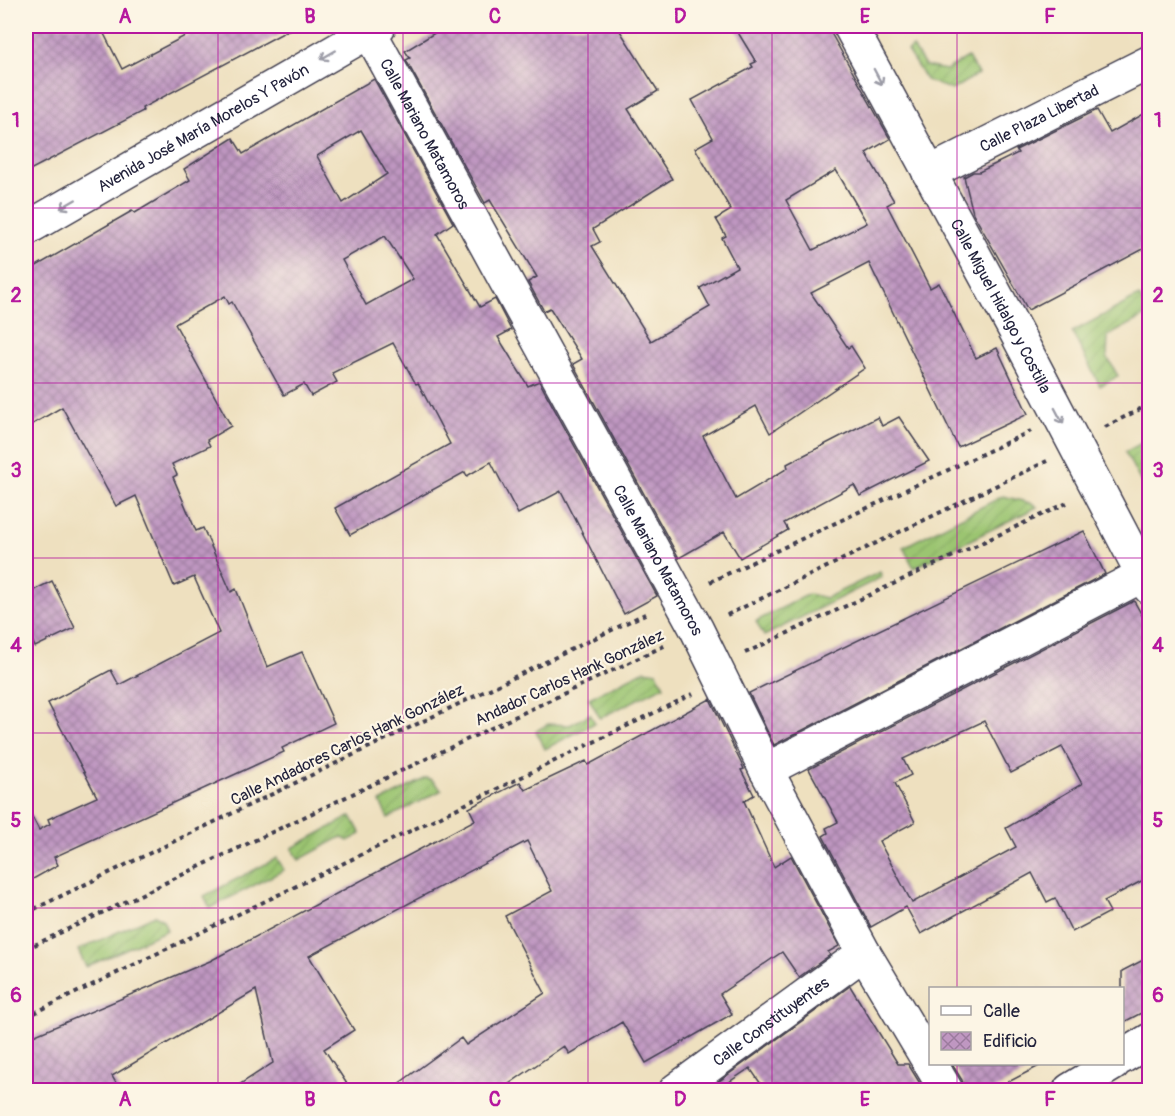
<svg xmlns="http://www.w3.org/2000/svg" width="1175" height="1116" font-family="Pangolin,sans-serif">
	<defs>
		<pattern id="garden-furrows" width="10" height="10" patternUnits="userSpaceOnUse" patternTransform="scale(1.5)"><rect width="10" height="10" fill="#9bc571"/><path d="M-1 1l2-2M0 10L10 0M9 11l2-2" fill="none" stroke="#85a963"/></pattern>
		<pattern id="building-cross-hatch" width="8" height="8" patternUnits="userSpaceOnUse" patternTransform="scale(1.5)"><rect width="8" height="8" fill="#bf97c1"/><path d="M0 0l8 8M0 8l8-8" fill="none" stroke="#9b7b9e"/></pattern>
	</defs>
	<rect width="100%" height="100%" fill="#fcf5e5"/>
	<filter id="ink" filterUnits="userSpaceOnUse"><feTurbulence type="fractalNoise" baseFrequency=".0167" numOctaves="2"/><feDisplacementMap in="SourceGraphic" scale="12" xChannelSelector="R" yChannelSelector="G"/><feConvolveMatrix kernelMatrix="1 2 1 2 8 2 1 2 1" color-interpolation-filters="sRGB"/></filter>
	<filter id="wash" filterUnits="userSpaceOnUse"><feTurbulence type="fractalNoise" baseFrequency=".008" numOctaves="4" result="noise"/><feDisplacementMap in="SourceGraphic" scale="24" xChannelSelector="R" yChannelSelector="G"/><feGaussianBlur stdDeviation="1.35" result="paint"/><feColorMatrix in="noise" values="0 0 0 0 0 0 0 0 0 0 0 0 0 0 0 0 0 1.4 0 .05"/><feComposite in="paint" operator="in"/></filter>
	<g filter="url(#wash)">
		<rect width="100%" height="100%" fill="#eee0bf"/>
		<g fill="url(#garden-furrows)" stroke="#5e7456" stroke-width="1.5">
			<polygon points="913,47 925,66 946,70 968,57 978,74 952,90 926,80 907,51"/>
			<polygon points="1139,296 1149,314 1108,336 1107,357 1118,376 1100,386 1072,332"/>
			<polygon points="1149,439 1150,440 1149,497 1125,452"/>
			<polygon points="1003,496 1034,504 1037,507 914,568 903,547"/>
			<polygon points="880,572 882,577 764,636 756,621 809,594 826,598"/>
			<polygon points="645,670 657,672 664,686 600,718 589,698"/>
			<polygon points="590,714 595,723 545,749 536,731 548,724 570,725"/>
			<polygon points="426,778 432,780 442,790 388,818 380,802"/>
			<polygon points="351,816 361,834 348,841 341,837 299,860 292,848"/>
			<polygon points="277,858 284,870 210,908 204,896"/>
			<polygon points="155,915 163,920 167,930 86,967 78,950"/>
		</g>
		<g id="blocks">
			<g fill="url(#building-cross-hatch)" fill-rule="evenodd">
				<polygon points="26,26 100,26 122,69 204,26 296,26 142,108 143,111 26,172"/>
				<path d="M446 26H617L658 91 628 109 672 179 593 229 600 242 592 246 651 341 710 307 700 288 737 267 722 238 726 236 716 219 731 210 695 148 713 138 692 100 753 67 751 64 756 62 734 26H827L890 139 866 153 894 201 887 205 930 288 939 283 976 358 997 348 1028 414 958 447 869 263 811 293 848 348 851 346 865 368 770 433 756 406 703 436 736 499 788 468 787 464 878 417 882 426 899 417 929 461 860 496 854 485 784 523 788 530 740 558 724 532 679 558 573 364 582 359 550 308 544 311 528 282 537 277 490 200 485 203 406 60 410 58 405 51ZM836 170 867 223 813 250 786 200Z"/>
				<path d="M374 79 453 223 437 234 480 307 495 299 511 330 498 337 528 386 539 381 657 596 624 614 561 491 518 514 491 462 467 476 465 472 350 535 335 508 450 444 418 383 416 384 393 343 332 373 337 382 311 396 304 384 284 395 232 302 229 304 225 296 175 324 231 426 207 440 210 446 172 464 177 475 173 477 196 531 203 528 231 592 236 589 267 667 302 652 334 723 282 748 284 752 54 857 58 865 26 883V805L39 830 50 824 48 819 97 797 48 703 111 670 119 685 219 633 194 577 174 586 136 496 116 506 62 407 26 428V272L132 211 135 213 190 180 184 169 233 138 243 154ZM361 130 387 174 343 203 317 156ZM385 236 413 279 366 305 342 260Z"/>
				<polygon points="1097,110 1110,133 1149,111 1149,246 1028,310 973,213 964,177 973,172 979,172 1018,153 1016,150"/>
				<polygon points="1084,531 1105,574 774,745 749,693"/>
				<polygon points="52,581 75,628 35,647 26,626 26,594"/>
				<path d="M1134 601 1149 628V877L1104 901 1110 912 1072 932 1055 898 1047 902 1032 873 921 934 906 907 871 927 823 836 828 833 826 828 838 822 809 769ZM984 721 1011 773 1062 747 1082 784 1006 828 1016 847 912 903 879 841 915 822 895 783 911 775 903 759Z"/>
				<polygon points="710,699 744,769 741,770 754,795 744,801 774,867 791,856 839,946 828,952 830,955 799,977 782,952 720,994 732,1014 646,1063 622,1022 569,1054 564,1046 500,1090 390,1090 461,1038 466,1045 545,993 505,916 552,891 527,841 309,956 354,1030 324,1049 351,1090 231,1090 273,1063 256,990 112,1076 120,1090 26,1090 26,1039 210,961 475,820 469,808 520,782 525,790 586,761 588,765"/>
				<polygon points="1149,957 1149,1009 1122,1023 1122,971"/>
				<polygon points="850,986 898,1064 908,1064 924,1090 765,1090 750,1068 717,1090 707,1090"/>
				<polygon points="952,1064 1043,1064 993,1090 965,1090 962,1080"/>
			</g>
		</g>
	</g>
	<g filter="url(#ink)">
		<use href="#blocks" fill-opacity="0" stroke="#413e4f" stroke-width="1.5"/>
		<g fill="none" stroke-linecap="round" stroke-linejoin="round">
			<defs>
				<g id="minor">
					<path id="s1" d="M369 31 697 630 766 770 864 953 946 1090"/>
					<path id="s2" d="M929 173 1150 62"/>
					<polyline points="766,770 1143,575"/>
					<polyline points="1122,1057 1150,1040"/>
					<path id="s3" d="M676 1090 864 953"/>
					<polyline points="1070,1090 1113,1064"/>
				</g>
				<g id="major">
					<path id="s4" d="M850 26 1016 332 1150 588"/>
					<path id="s5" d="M26 229 379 26"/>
				</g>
			</defs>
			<use href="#minor" stroke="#413e4f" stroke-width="36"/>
			<use href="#major" stroke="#413e4f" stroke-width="36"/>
			<g stroke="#413e4f" stroke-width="4" stroke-dasharray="4.5 4.5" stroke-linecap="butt">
				<polyline points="1105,427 1150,404"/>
				<polyline points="710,582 1031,431"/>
				<polyline points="727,615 1047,461"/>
				<polyline points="745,653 1067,503"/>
				<polyline points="26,913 649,612"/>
				<polyline points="26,949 666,645"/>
				<polyline points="26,1017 693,694"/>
			</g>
			<use href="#minor" stroke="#fff" stroke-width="33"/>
			<use href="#major" stroke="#fff" stroke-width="33"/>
		</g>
		<defs><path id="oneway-shaft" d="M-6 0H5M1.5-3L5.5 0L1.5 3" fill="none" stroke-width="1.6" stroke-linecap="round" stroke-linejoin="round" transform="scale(1.5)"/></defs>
		<g stroke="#9c9ca7">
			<use href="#oneway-shaft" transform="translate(328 55) rotate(150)"/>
			<use href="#oneway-shaft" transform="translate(878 77) rotate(62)"/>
			<use href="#oneway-shaft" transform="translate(68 204) rotate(150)"/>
			<use href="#oneway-shaft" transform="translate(1059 416) rotate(62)"/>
		</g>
	</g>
	<path fill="none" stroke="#b5179e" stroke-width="1.5" stroke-opacity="0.55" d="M218 26V1090M403 26V1090M588 26V1090M772 26V1090M957 26V988M26 208H1150M26 383H1150M26 558H1150M26 733H1150M26 908H1150M957 1064V1090"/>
	<g text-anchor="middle" stroke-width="4.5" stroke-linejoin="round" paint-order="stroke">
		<g font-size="16" fill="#22223b" stroke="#fcf5e5">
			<text dy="6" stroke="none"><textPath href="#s2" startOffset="123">Calle Plaza Libertad</textPath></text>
			<text dy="6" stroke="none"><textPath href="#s5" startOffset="204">Avenida José María Morelos Y Pavón</textPath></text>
			<text dy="6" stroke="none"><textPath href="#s1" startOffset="117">Calle Mariano Matamoros</textPath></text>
			<text dy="6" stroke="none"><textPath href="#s4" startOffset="318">Calle Miguel Hidalgo y Costilla</textPath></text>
			<text dy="6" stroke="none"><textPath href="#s1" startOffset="603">Calle Mariano Matamoros</textPath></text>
			<text transform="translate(569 677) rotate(-25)" y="6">Andador Carlos Hank González</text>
			<text transform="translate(347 744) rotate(-26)" y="6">Calle Andadores Carlos Hank González</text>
			<text dy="6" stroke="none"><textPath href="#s3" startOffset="117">Calle Constituyentes</textPath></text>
		</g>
	</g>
	<rect width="1175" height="1116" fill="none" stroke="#fcf5e5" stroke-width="66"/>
	<rect x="929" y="987" width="195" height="78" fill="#fcf5e5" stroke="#a5a1a1" stroke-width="1.5"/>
	<rect x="941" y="1006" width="30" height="9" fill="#ffffff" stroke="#a5a1a1" stroke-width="1.5"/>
	<text x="983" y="1017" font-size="18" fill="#22223b">Calle</text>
	<rect x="941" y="1032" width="30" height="18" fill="url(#building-cross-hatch)" stroke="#a5a1a1" stroke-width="1.5"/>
	<text x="983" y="1047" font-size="18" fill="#22223b">Edificio</text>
	<rect x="33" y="33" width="1109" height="1050" fill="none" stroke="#b5179e" stroke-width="2"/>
	<g font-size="20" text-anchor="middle" font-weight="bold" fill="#b5179e">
		<text x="125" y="23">A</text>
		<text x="310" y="23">B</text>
		<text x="495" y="23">C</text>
		<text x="680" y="23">D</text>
		<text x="865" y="23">E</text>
		<text x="1050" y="23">F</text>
		<text x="16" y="127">1</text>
		<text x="1158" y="127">1</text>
		<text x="16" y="302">2</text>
		<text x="1158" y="302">2</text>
		<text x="16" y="477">3</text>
		<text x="1158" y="477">3</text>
		<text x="16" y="652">4</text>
		<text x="1158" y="652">4</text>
		<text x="16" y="827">5</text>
		<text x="1158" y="827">5</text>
		<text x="16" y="1002">6</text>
		<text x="1158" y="1002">6</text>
		<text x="125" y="1106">A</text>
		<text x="310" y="1106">B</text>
		<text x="495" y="1106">C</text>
		<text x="680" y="1106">D</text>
		<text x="865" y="1106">E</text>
		<text x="1050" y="1106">F</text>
	</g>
</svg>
